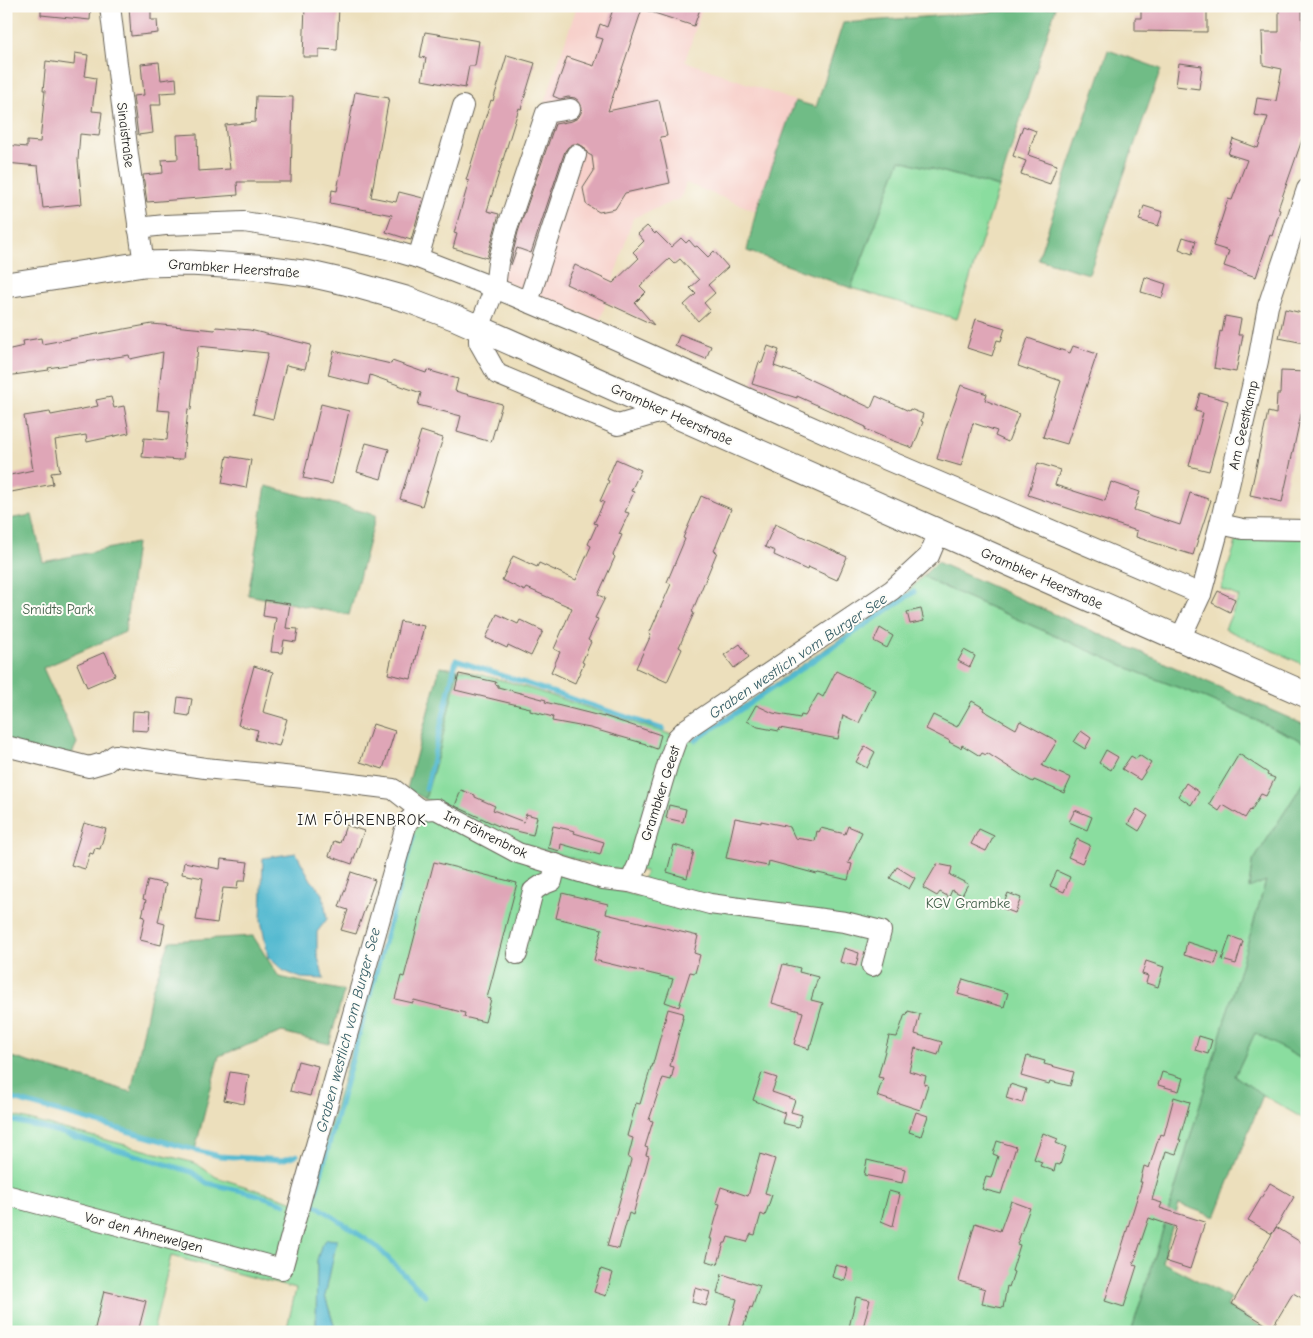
<svg xmlns="http://www.w3.org/2000/svg" width="1313" height="1338" font-family="'Comic Neue',sans-serif">
	<rect width="100%" height="100%" fill="#fdfcf7"/>
	<filter id="ink" filterUnits="userSpaceOnUse"><feTurbulence type="fractalNoise" baseFrequency=".02" numOctaves="2"/><feDisplacementMap in="SourceGraphic" scale="10" xChannelSelector="R" yChannelSelector="G"/><feConvolveMatrix kernelMatrix="1 2 1 2 8 2 1 2 1" color-interpolation-filters="sRGB"/></filter>
	<filter id="wash" filterUnits="userSpaceOnUse"><feTurbulence type="fractalNoise" baseFrequency=".0096" numOctaves="4" result="noise"/><feDisplacementMap in="SourceGraphic" scale="20" xChannelSelector="R" yChannelSelector="G"/><feGaussianBlur stdDeviation="1.12" result="paint"/><feColorMatrix in="noise" values="0 0 0 0 0 0 0 0 0 0 0 0 0 0 0 0 0 1.4 0 .05"/><feComposite in="paint" operator="in"/></filter>
	<g filter="url(#wash)">
		<rect width="100%" height="100%" fill="#ecdfbc"/>
		<polygon fill="#f7d0ca" points="577,6 703,6 685,61 795,101 756,211 686,183 681,198 633,218 600,321 487,274"/>
		<g fill="#8add9f" stroke="#537c5e">
			<polygon points="900,160 999,187 957,319 851,288"/>
			<polygon points="1307,538 1307,666 1225,629 1239,597 1221,589 1237,539"/>
			<polygon points="923,576 937,584 1140,673 1206,698 1307,743 1307,777 1252,863 1249,887 1266,881 1157,1250 1131,1332 336,1332 325,1296 330,1270 317,1260 316,1332 286,1332 296,1289 171,1256 153,1332 6,1332 6,1114 195,1163 216,1177 307,1206 413,833 422,820 437,819 572,878 638,896 646,871 606,868 529,846 425,799 440,748 458,669 509,682 691,741 908,592"/>
			<polygon points="1255,1033 1307,1062 1307,1121 1263,1095 1235,1076"/>
		</g>
		<g fill="#6fbc86" stroke="#466c51">
			<polygon points="1056,7 999,187 900,160 851,288 747,251 756,211 795,101 816,107 843,23"/>
			<polygon points="1108,50 1161,69 1089,274 1038,259"/>
			<polygon points="266,486 376,515 349,615 248,595"/>
			<polygon points="6,510 8,519 32,515 43,562 136,543 125,632 43,668 77,743 65,769 6,754"/>
			<polygon points="937,562 1307,726 1307,743 1206,698 1140,673 937,584 923,576"/>
			<polygon points="440,667 458,669 440,748 425,799 407,789"/>
			<polygon points="1307,777 1307,1062 1255,1033 1235,1076 1263,1095 1215,1217 1179,1204 1162,1262 1231,1298 1227,1306 1270,1332 1131,1332 1157,1250 1266,881 1249,888 1252,863"/>
			<polygon points="253,936 279,977 344,991 329,1044 282,1032 219,1056 195,1150 6,1095 6,1063 8,1056 131,1092 152,990 170,941"/>
		</g>
		<g fill="#52b9d0" stroke="#376a76">
			<polygon points="296,853 311,880 323,894 327,919 317,932 317,954 324,979 301,978 284,971 268,957 261,920 263,858"/>
			<polygon points="327,1239 337,1240 325,1296 336,1332 316,1332 317,1260 321,1246"/>
		</g>
		<g fill="none" stroke-linecap="round" stroke-linejoin="round">
			<g stroke="#52b9d0" stroke-width="5">
				<polyline points="696,740 914,592"/>
				<polyline points="426,789 456,660 663,729"/>
				<polyline points="413,837 313,1203 376,1246 425,1295"/>
				<polyline points="6,1097 180,1146 219,1156 282,1160 297,1155"/>
				<polyline points="6,1119 59,1132 192,1172 207,1183 255,1194 285,1204"/>
			</g>
		</g>
		<g id="blocks">
			<g fill="#dfa6b7">
				<polygon points="41,6 91,6 90,20 41,15"/>
				<polygon points="129,6 151,6 151,20 157,20 158,33 131,36"/>
				<polygon points="305,6 339,6 337,50 319,49 319,57 303,57"/>
				<polygon points="614,6 701,6 694,26 642,9 608,111 659,100 667,136 660,137 670,183 625,193 615,209 599,212 586,204 583,188 594,171 592,156 588,154 584,147 579,144 573,144 568,147 565,151 531,253 517,248 511,265 510,265 518,232 555,124 572,121 578,118 581,113 582,107 579,101 575,98 568,97 560,99 553,96 567,57 594,66 603,39 596,37 600,24 607,27"/>
				<polygon points="1141,6 1207,6 1207,32 1135,31 1135,18 1141,18"/>
				<polygon points="1279,6 1302,6 1303,84 1306,84 1307,119 1304,134 1278,209 1280,210 1272,236 1270,235 1256,277 1224,266 1229,251 1213,246 1228,199 1232,200 1247,160 1228,154 1233,139 1258,148 1268,117 1254,115 1257,98 1276,101 1282,69 1263,65 1262,32 1279,32"/>
				<polygon points="425,32 479,41 475,66 469,66 465,88 422,80 426,58 420,57"/>
				<polygon points="75,53 88,55 85,76 96,78 92,111 102,112 99,136 80,134 78,160 82,204 43,208 38,166 6,163 6,145 27,147 27,141 40,142 45,91 43,91 46,61 74,65"/>
				<polygon points="507,55 535,63 521,109 519,108 487,211 499,214 487,258 453,248 457,234 454,233 469,181 466,180 491,100 493,101"/>
				<polygon points="159,62 161,80 176,78 177,92 160,93 161,105 150,105 153,133 138,135 133,96 144,95 141,64"/>
				<polygon points="1179,63 1202,66 1199,89 1176,86"/>
				<polygon points="355,92 389,98 371,197 396,202 399,192 423,198 411,240 386,232 392,215 330,203 332,190 337,191"/>
				<polygon points="256,96 293,97 291,182 237,182 238,195 147,202 143,175 163,173 162,160 178,159 177,135 197,134 198,171 230,169 225,125 255,122"/>
				<polygon points="1023,126 1036,131 1028,155 1057,165 1050,184 1021,174 1026,161 1013,156"/>
				<polygon points="1144,206 1163,212 1158,226 1139,220"/>
				<polygon points="647,226 655,234 656,232 671,247 681,238 686,243 689,240 695,247 697,246 708,257 714,251 728,267 708,285 715,293 704,303 710,310 698,321 684,305 696,294 690,288 699,280 680,259 674,264 669,259 640,286 646,292 635,303 654,325 566,284 575,265 613,283 639,258 633,252 644,241 638,234"/>
				<polygon points="1183,237 1196,241 1192,254 1179,249"/>
				<polygon points="1145,277 1166,284 1162,298 1141,292"/>
				<polygon points="1285,309 1306,314 1304,325 1307,325 1307,329 1304,343 1279,338"/>
				<polygon points="1225,316 1241,319 1238,335 1243,335 1236,372 1214,368 1220,331 1222,332"/>
				<polygon points="976,319 1005,328 1001,341 997,340 992,356 967,348"/>
				<polygon points="152,324 215,330 216,327 250,330 311,345 305,369 286,365 273,419 253,414 268,353 198,346 197,357 196,357 191,410 188,409 183,459 179,459 179,460 142,457 144,438 167,440 170,411 157,410 163,352 130,359 129,355 48,368 49,370 6,376 6,350 24,346 23,341 41,338 42,344"/>
				<polygon points="680,334 711,346 706,359 675,346"/>
				<polygon points="1028,338 1070,353 1073,346 1097,354 1067,444 1043,437 1061,381 1018,366"/>
				<polygon points="768,346 779,350 774,366 800,375 871,408 876,396 909,411 910,409 923,414 921,421 923,422 913,448 888,439 865,429 866,427 797,396 797,398 752,384 759,362 762,363"/>
				<polygon points="334,351 391,364 392,361 426,373 427,370 458,379 455,391 502,404 491,442 457,432 461,416 418,405 421,393 370,375 368,385 328,375"/>
				<polygon points="1281,371 1307,372 1307,401 1304,401 1282,502 1250,495 1268,412 1276,414 1277,394 1280,394"/>
				<polygon points="961,385 987,394 985,400 1019,414 1008,442 995,436 997,431 973,423 961,466 937,459 945,430"/>
				<polygon points="1200,393 1228,401 1209,471 1189,466 1203,413 1195,411"/>
				<polygon points="111,397 114,408 124,406 129,433 87,442 86,435 55,440 60,472 51,473 53,484 6,493 6,476 33,470 24,416 50,412 51,415 98,406 96,400"/>
				<polygon points="321,404 349,411 332,484 303,478"/>
				<polygon points="421,431 443,438 422,506 400,499"/>
				<polygon points="366,443 389,449 381,479 357,472"/>
				<polygon points="227,456 251,460 246,488 222,483"/>
				<polygon points="616,459 641,470 631,491 634,492 625,512 629,513 619,534 622,535 613,555 615,557 598,595 605,598 595,618 598,619 588,640 591,642 582,662 584,663 575,683 551,672 560,652 554,649 572,608 527,588 525,591 502,580 513,556 537,567 539,563 576,580 591,546 588,544 597,524 594,523 604,502 600,501 609,481 607,480"/>
				<polygon points="1038,463 1060,470 1055,485 1105,501 1111,482 1140,492 1134,510 1180,525 1190,493 1211,500 1193,555 1136,537 1137,531 1028,495"/>
				<polygon points="701,496 731,509 714,551 717,552 692,612 694,613 679,647 682,649 667,682 636,668 651,635 649,634 671,584 667,582 685,539 683,538"/>
				<polygon points="775,524 847,557 837,580 808,567 807,570 774,555 775,551 765,547"/>
				<polygon points="1218,591 1235,599 1230,612 1212,603"/>
				<polygon points="265,600 290,604 286,628 298,629 296,642 284,640 282,653 271,652 276,618 263,616"/>
				<polygon points="921,609 924,621 910,624 907,612"/>
				<polygon points="497,614 518,624 520,620 543,631 531,656 508,645 507,648 486,638"/>
				<polygon points="400,621 424,626 411,679 388,674"/>
				<polygon points="880,628 893,636 887,648 874,641"/>
				<polygon points="740,644 749,657 734,668 724,655"/>
				<polygon points="964,650 975,656 970,667 958,661"/>
				<polygon points="105,652 115,675 87,687 77,664"/>
				<polygon points="254,666 273,672 263,712 287,719 279,746 255,740 258,730 238,725"/>
				<polygon points="836,671 875,690 859,723 843,715 838,739 780,728 779,731 758,727 747,721 756,705 773,713 800,718 801,715 805,716 818,694 823,697"/>
				<polygon points="459,674 496,682 495,684 498,685 498,687 546,700 545,702 604,717 604,716 661,735 657,749 646,745 646,744 590,728 552,721 553,717 530,711 530,708 455,690"/>
				<polygon points="178,697 192,699 189,716 176,714"/>
				<polygon points="972,701 984,708 983,710 1016,729 1020,721 1057,741 1042,766 1071,778 1064,793 1034,780 1033,782 1029,780 987,753 986,755 982,753 980,756 962,745 961,748 949,742 950,741 926,729 933,715 957,727"/>
				<polygon points="133,711 150,712 148,731 132,730"/>
				<polygon points="373,724 395,731 383,769 360,762"/>
				<polygon points="1081,731 1091,738 1085,749 1074,742"/>
				<polygon points="865,746 875,752 867,768 856,762"/>
				<polygon points="1106,750 1118,757 1111,770 1099,763"/>
				<polygon points="1239,754 1268,773 1267,775 1275,778 1266,796 1261,794 1251,811 1250,810 1245,818 1223,805 1219,811 1209,804"/>
				<polygon points="1139,755 1151,763 1140,780 1122,769 1131,756 1136,759"/>
				<polygon points="1186,783 1199,792 1191,805 1178,796"/>
				<polygon points="461,790 475,795 475,797 495,806 493,810 524,822 526,814 537,817 533,835 508,829 508,830 494,824 455,806"/>
				<polygon points="669,805 686,809 683,822 666,818"/>
				<polygon points="1137,809 1148,816 1139,831 1128,824"/>
				<polygon points="1075,810 1092,817 1087,830 1069,822"/>
				<polygon points="735,818 761,823 761,821 790,827 795,838 815,841 817,831 819,832 821,828 845,834 848,826 862,832 848,863 852,864 848,880 818,873 817,874 769,861 768,866 726,858"/>
				<polygon points="84,823 106,829 100,849 95,848 93,854 90,853 85,869 71,865"/>
				<polygon points="346,825 364,831 352,864 329,856 334,841 340,843"/>
				<polygon points="553,826 575,831 574,833 604,842 600,855 561,844 560,851 548,848"/>
				<polygon points="979,829 994,836 986,851 971,844"/>
				<polygon points="1077,839 1090,845 1082,863 1068,857"/>
				<polygon points="674,845 694,851 687,878 667,872"/>
				<polygon points="221,859 248,862 245,881 238,881 237,889 223,888 217,923 196,920 203,878 182,874 184,862 220,869"/>
				<polygon points="434,862 517,883 487,998 491,999 485,1022 464,1017 465,1013 414,1000 413,1003 395,999 401,976 404,977"/>
				<polygon points="937,864 952,867 950,875 968,884 962,895 952,890 949,897 940,892 937,896 923,888"/>
				<polygon points="897,867 915,878 909,889 890,878"/>
				<polygon points="1057,871 1070,877 1064,892 1050,886"/>
				<polygon points="351,872 375,880 356,934 341,930 348,910 339,907"/>
				<polygon points="148,880 166,884 158,922 165,924 161,945 140,940 145,917 142,916 146,900 143,899"/>
				<polygon points="562,893 608,904 606,914 698,936 694,953 700,955 695,973 690,972 679,1007 665,1002 673,979 594,960 602,929 556,918"/>
				<polygon points="1008,893 1021,898 1015,913 1002,908"/>
				<polygon points="1230,936 1243,941 1236,964 1222,960"/>
				<polygon points="1187,942 1219,952 1215,964 1184,955"/>
				<polygon points="844,948 859,953 856,966 840,962"/>
				<polygon points="1146,961 1164,967 1158,987 1146,983 1148,976 1142,974"/>
				<polygon points="783,964 800,968 799,972 818,977 811,1000 823,1003 811,1044 810,1044 809,1049 794,1044 803,1012 772,1003"/>
				<polygon points="963,979 1008,993 1004,1007 958,994"/>
				<polygon points="668,1009 683,1013 682,1018 683,1018 670,1066 674,1067 671,1080 663,1078 649,1120 653,1121 645,1147 648,1148 646,1155 649,1156 633,1215 629,1213 619,1249 607,1246 631,1160 630,1158 628,1158 633,1138 627,1136 636,1103 640,1104 651,1067 652,1067"/>
				<polygon points="908,1011 920,1014 915,1034 942,1042 938,1055 915,1048 909,1071 926,1076 924,1084 928,1085 920,1110 877,1096 883,1078 878,1077 889,1036 897,1037 905,1014 907,1015"/>
				<polygon points="1199,1036 1212,1040 1208,1054 1195,1050"/>
				<polygon points="1027,1056 1045,1061 1044,1064 1074,1072 1070,1086 1050,1081 1049,1084 1021,1076"/>
				<polygon points="298,1061 318,1066 310,1096 290,1091"/>
				<polygon points="230,1072 249,1075 244,1104 224,1100"/>
				<polygon points="1162,1072 1183,1078 1179,1091 1158,1085"/>
				<polygon points="762,1073 777,1078 772,1092 795,1100 791,1112 802,1115 798,1127 782,1123 785,1113 753,1100"/>
				<polygon points="1010,1084 1026,1089 1022,1103 1006,1098"/>
				<polygon points="1174,1097 1190,1102 1179,1140 1181,1140 1176,1154 1166,1151 1152,1200 1162,1203 1160,1208 1205,1222 1190,1269 1165,1261 1176,1227 1149,1218 1133,1265 1137,1266 1124,1307 1105,1301 1142,1182 1140,1182 1144,1166 1149,1168 1160,1134 1164,1135"/>
				<polygon points="916,1112 928,1116 921,1136 909,1132"/>
				<polygon points="1043,1133 1058,1139 1056,1143 1066,1147 1060,1165 1056,1164 1054,1171 1040,1166 1042,1162 1034,1159"/>
				<polygon points="997,1141 1016,1147 1001,1194 982,1189 986,1177 991,1178 998,1156 993,1154"/>
				<polygon points="760,1154 775,1159 765,1193 772,1195 765,1216 761,1214 755,1235 751,1234 747,1242 728,1237 726,1243 724,1243 718,1264 706,1261 712,1239 710,1239 720,1204 716,1203 721,1187 748,1196"/>
				<polygon points="867,1160 905,1169 902,1183 864,1175"/>
				<polygon points="1270,1183 1294,1197 1272,1234 1248,1220"/>
				<polygon points="889,1191 900,1194 893,1226 881,1221"/>
				<polygon points="1011,1201 1030,1208 1017,1244 1020,1245 1012,1271 1014,1272 1009,1287 1007,1286 1003,1308 982,1304 985,1289 959,1281 975,1223 1000,1231"/>
				<polygon points="1276,1227 1307,1246 1307,1301 1293,1293 1272,1328 1232,1304"/>
				<polygon points="835,1265 848,1268 845,1281 832,1277"/>
				<polygon points="601,1269 613,1273 606,1296 594,1292"/>
				<polygon points="722,1274 760,1286 752,1308 750,1307 742,1331 729,1327 737,1299 717,1293"/>
				<polygon points="695,1288 710,1292 706,1306 692,1302"/>
				<polygon points="104,1291 146,1301 138,1332 94,1332"/>
				<polygon points="856,1297 870,1300 862,1332 848,1332"/>
			</g>
		</g>
	</g>
	<g filter="url(#ink)">
		<use href="#blocks" fill-opacity="0" stroke="#656054" stroke-width="1"/>
		<g fill="none" stroke-linecap="round" stroke-linejoin="round">
			<defs>
				<g id="minor">
					<polyline points="110,6 128,155 144,264"/>
					<polyline points="570,109 546,113 507,229 498,263 495,288 479,328 479,342 497,374 618,425 665,411"/>
					<polyline points="138,228 165,225 244,222 314,233 387,249 418,258 495,288 597,331 852,445 1201,594"/>
					<polyline points="418,258 463,106"/>
					<polyline points="528,302 576,155"/>
					<polyline points="1220,524 1243,529 1307,530"/>
					<polyline points="1180,639 1201,594 1220,524 1258,361 1268,306 1307,189"/>
					<polyline points="6,746 89,767 106,762 115,755 205,768 304,778 393,789 420,810 436,809 518,853 603,879 630,882 710,904 845,922 881,931 872,966"/>
					<polyline points="630,882 638,865 668,763 677,738 686,729 892,590 929,556 939,532"/>
					<polyline points="517,954 533,891 542,885 552,881 556,864"/>
					<polyline points="6,1195 282,1269 304,1188 407,822 420,810"/>
				</g>
				<polyline id="major" points="6,285 144,264 190,263 256,267 310,274 345,282 406,299 456,318 1307,695"/>
			</defs>
			<use href="#minor" stroke="#656054" stroke-width="22"/>
			<use href="#major" stroke="#656054" stroke-width="27"/>
			<use href="#minor" stroke="#fff" stroke-width="20"/>
			<use href="#major" stroke="#fff" stroke-width="25"/>
		</g>
	</g>
	<g text-anchor="middle" stroke-width="4" stroke-linejoin="round" paint-order="stroke">
		<g font-size="14" fill="#1c1c1c" stroke="#fdfcf7">
			<text transform="translate(126 135) rotate(83)" y="5">Sinaistraße</text>
			<text transform="translate(234 268) rotate(4)" y="5">Grambker Heerstraße</text>
			<text transform="translate(672 414) rotate(24)" y="5">Grambker Heerstraße</text>
			<text transform="translate(1243 425) rotate(-77)" y="5">Am Geestkamp</text>
			<text transform="translate(1042 578) rotate(24)" y="5">Grambker Heerstraße</text>
			<text transform="translate(660 793) rotate(-72)" y="5">Grambker Geest</text>
			<text transform="translate(486 834) rotate(26)" y="5">Im Föhrenbrok</text>
			<text transform="translate(144 1232) rotate(15)" y="5">Vor den Ahnewelgen</text>
		</g>
		<g font-size="14" fill="#42604a" stroke="#fdfcf7">
			<text x="58" y="614">Smidts Park</text>
			<text x="968" y="908">KGV Grambke</text>
		</g>
		<g font-size="15" font-style="italic" fill="#325b64" stroke="#fdfcf7">
			<text transform="translate(798 656) rotate(-34)" y="5">Graben westlich vom Burger See</text>
			<text transform="translate(348 1030) rotate(-75)" y="5">Graben westlich vom Burger See</text>
		</g>
		<g font-size="15" letter-spacing="1" fill="#1c1c1c" stroke="#fdfcf7">
			<text x="362" y="825">IM FÖHRENBROK</text>
		</g>
	</g>
	<rect width="1313" height="1338" fill="none" stroke="#fdfcf7" stroke-width="25"/>
</svg>
